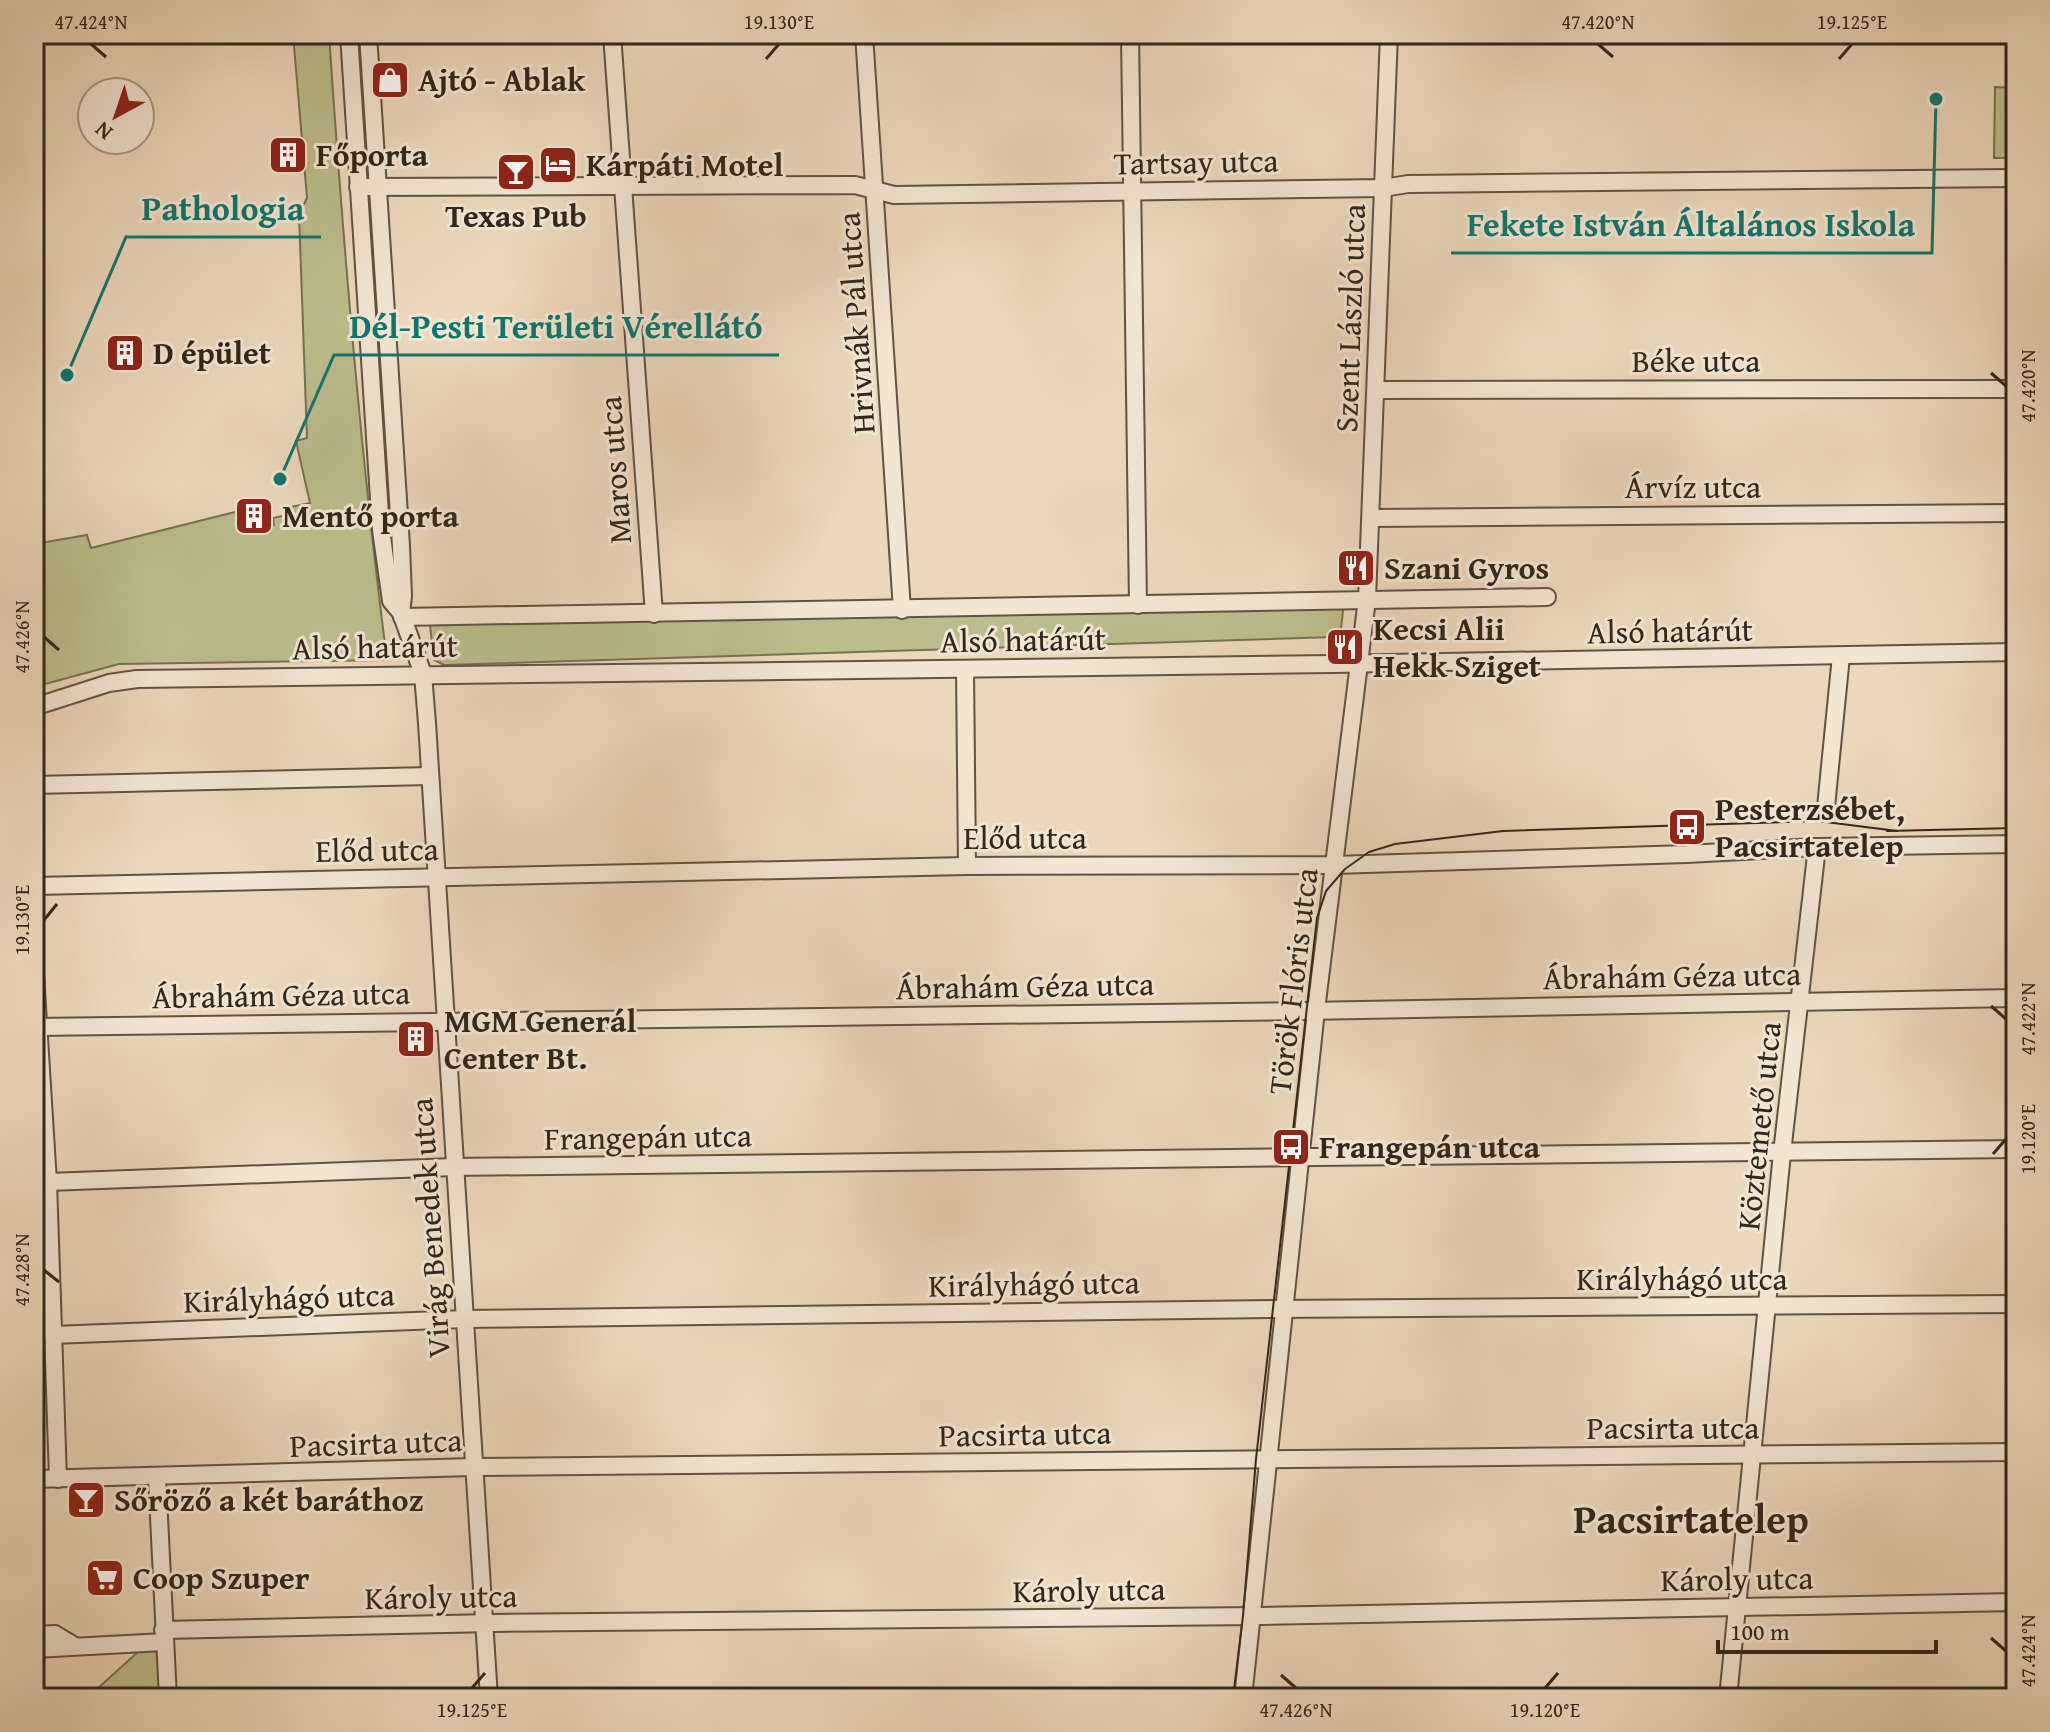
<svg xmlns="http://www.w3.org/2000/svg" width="2050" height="1732" font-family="'Gentium Book Plus',serif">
	<rect width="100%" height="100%" fill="#ebd7ba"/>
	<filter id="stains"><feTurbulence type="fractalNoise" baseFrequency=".0025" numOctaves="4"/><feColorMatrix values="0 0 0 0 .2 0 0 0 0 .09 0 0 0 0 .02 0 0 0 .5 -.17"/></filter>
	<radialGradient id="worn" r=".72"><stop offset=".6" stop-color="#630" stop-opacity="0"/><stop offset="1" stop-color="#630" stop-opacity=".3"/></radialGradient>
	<g fill="#bcbd8c" stroke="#777253" stroke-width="2">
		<path d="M293 34H329C343 243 360 452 387 660L119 664 34 687V544L87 535 91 548 243 510 246 525 258 522 260 529 274 525 273 518 292 514 291 507 310 503 296 441 307 438 299 214 307 198Z"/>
		<polygon points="1995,87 2016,88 2016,158 1994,158"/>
		<polygon points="1337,603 1343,611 1341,628 1335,637 444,665 434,660 430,625"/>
		<polygon points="149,1642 164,1642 168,1698 87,1698"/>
	</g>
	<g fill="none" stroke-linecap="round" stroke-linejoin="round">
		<defs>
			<g id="minor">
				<polyline points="349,34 381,530 391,601 401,613"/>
				<polyline points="368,34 401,546 403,596 401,613 423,674 427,723 489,1698"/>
				<polyline points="612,34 654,614"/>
				<polyline points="864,34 902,610"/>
				<polyline points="1130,34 1138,605"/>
				<polyline points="358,187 855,185 894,195 1383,188 1408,184 2016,178"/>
				<polyline points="1376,390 2016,389"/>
				<polyline points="1371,518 2016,513"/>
				<polyline points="402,617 1547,597"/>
				<polyline points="965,669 967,866"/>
				<polyline points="34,707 109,683 137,679 1333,664 2016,652"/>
				<polyline points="34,785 430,776"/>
				<polyline points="1826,807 1841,656"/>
				<polyline points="34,886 967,866 1334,865 1687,854 1817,847 2016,844"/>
				<polyline points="34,958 48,1182 58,1479"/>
				<polyline points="34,1027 1306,1011 2016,998"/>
				<polyline points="48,1182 454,1167 2016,1149"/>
				<polyline points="53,1335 465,1319 1273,1309 2016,1304"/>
				<polyline points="157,1477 168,1698"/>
				<polyline points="34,1479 474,1467 2016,1452"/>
				<polyline points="163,1630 493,1623 1260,1616 2016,1602"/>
				<polyline points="34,1635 55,1634 75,1646"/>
				<polyline points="34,1649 164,1642"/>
				<polyline points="1243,1698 1316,1010 1367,599 1389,34"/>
				<polyline points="1728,1698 1782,1153 1817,847"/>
			</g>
		</defs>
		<use href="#minor" stroke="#605342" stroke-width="20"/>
		<use href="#minor" stroke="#f2e5d2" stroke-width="16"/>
		<g stroke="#32271a" stroke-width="2">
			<polyline points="1887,831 2016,828"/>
			<polyline points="1233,1698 1243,1616 1256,1459 1317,918 1326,891 1345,869 1369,852 1395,844 1503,831 1818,821 1897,831"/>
		</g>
	</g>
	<path fill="none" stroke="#32271a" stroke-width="3" d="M91 44 106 57M1598 44 1613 57M766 59 779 44M1839 59 1852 44M1991 373 2006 386M44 637 59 650M44 920 57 904M1991 1006 2006 1019M1993 1154 2006 1139M44 1270 59 1282M1991 1638 2006 1651M1281 1675 1296 1688M472 1688 485 1673M1545 1688 1558 1673"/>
	<defs>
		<symbol id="shop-square" viewBox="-11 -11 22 22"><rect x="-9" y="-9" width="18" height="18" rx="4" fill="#8f2418" stroke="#f2e5d2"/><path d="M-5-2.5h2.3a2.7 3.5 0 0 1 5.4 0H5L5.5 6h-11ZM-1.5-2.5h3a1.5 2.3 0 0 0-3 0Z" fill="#fff"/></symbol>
		<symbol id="building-square" viewBox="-11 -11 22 22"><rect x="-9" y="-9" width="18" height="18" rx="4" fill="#8f2418" stroke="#f2e5d2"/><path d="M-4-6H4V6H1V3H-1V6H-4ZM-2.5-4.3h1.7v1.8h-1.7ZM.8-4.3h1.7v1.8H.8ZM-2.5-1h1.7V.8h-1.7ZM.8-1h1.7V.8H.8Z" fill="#fff"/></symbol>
		<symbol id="hotel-square" viewBox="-11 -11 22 22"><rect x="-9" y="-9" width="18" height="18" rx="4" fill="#8f2418" stroke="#f2e5d2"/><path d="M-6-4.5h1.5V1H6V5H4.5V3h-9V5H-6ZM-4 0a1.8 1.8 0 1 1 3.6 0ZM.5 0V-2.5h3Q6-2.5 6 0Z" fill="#fff"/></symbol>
		<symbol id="bar-square" viewBox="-11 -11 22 22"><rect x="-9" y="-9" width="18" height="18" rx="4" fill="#8f2418" stroke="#f2e5d2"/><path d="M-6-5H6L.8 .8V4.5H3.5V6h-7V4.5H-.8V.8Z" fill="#fff"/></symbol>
		<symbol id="restaurant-square" viewBox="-11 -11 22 22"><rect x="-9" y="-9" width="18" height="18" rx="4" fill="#8f2418" stroke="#f2e5d2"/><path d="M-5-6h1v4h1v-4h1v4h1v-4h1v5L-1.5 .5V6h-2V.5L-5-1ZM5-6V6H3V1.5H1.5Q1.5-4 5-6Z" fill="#fff"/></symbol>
		<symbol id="bus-square" viewBox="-11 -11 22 22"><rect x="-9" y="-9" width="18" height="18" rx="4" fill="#8f2418" stroke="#f2e5d2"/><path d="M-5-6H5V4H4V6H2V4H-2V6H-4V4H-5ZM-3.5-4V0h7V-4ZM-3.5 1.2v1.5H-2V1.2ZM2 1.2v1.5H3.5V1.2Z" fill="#fff"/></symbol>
		<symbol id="supermarket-square" viewBox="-11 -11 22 22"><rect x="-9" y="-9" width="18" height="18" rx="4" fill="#8f2418" stroke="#f2e5d2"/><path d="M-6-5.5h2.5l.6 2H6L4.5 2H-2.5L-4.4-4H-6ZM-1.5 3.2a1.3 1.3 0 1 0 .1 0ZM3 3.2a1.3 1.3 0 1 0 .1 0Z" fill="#fff"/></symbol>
	</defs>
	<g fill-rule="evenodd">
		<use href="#shop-square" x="368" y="58" width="44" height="44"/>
		<use href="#building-square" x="266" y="133" width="44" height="44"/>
		<use href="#hotel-square" x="536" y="143" width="44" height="44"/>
		<use href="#bar-square" x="494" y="150" width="44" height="44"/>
		<use href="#building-square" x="103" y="331" width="44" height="44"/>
		<use href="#building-square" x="232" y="494" width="44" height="44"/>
		<use href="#restaurant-square" x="1334" y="546" width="44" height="44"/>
		<use href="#restaurant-square" x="1323" y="625" width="44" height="44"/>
		<use href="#bus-square" x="1665" y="805" width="44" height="44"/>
		<use href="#building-square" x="394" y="1017" width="44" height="44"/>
		<use href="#bus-square" x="1269" y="1125" width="44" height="44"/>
		<use href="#bar-square" x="64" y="1478" width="44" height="44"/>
		<use href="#supermarket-square" x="83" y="1556" width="44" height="44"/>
	</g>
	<g text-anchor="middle" stroke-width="6" stroke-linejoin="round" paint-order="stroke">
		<g font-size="32" font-weight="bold" fill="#32271a" stroke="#f2e5d2" text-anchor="start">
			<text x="418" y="91">Ajtó - Ablak</text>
			<text x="316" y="166">Főporta</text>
			<text x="586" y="176">Kárpáti Motel</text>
			<text x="516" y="227" text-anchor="middle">Texas Pub</text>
			<text x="153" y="364">D épület</text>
			<text x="282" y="527">Mentő porta</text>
			<text x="1384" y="579">Szani Gyros</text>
			<text x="1373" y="640">Kecsi Alii<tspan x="1373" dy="37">Hekk Sziget</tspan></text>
			<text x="1715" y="820">Pesterzsébet,<tspan x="1715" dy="37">Pacsirtatelep</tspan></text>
			<text x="444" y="1032">MGM Generál<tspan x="444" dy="37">Center Bt.</tspan></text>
			<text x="1319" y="1158">Frangepán utca</text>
			<text x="114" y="1511">Sőröző a két baráthoz</text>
			<text x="133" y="1589">Coop Szuper</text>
		</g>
		<g font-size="32" fill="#32271a" stroke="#f2e5d2">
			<text transform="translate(1196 162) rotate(-1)" y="11">Tartsay utca</text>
			<text transform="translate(1350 318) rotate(-88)" y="11">Szent László utca</text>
			<text transform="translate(856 323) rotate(-94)" y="11">Hrivnák Pál utca</text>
			<text x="1696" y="372">Béke utca</text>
			<text transform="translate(615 470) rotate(-94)" y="11">Maros utca</text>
			<text x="1693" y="498">Árvíz utca</text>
			<text transform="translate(1670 631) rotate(-1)" y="11">Alsó határút</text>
			<text transform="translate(1023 640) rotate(-1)" y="11">Alsó határút</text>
			<text transform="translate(375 647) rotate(-1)" y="11">Alsó határút</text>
			<text x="1025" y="849">Előd utca</text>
			<text transform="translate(377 850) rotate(-1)" y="11">Előd utca</text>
			<text transform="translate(1672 976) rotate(-1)" y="11">Ábrahám Géza utca</text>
			<text transform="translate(1293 981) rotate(-83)" y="11">Török Flóris utca</text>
			<text transform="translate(1025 986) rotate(-1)" y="11">Ábrahám Géza utca</text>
			<text transform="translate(281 995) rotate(-1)" y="11">Ábrahám Géza utca</text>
			<text transform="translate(1759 1126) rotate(-84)" y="11">Köztemető utca</text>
			<text transform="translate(648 1137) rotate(-1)" y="11">Frangepán utca</text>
			<text transform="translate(430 1228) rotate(-94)" y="11">Virág Benedek utca</text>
			<text x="1682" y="1290">Királyhágó utca</text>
			<text transform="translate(1034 1284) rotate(-1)" y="11">Királyhágó utca</text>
			<text transform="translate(289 1298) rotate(-2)" y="11">Királyhágó utca</text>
			<text x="1673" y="1439">Pacsirta utca</text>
			<text transform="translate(1025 1434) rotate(-1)" y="11">Pacsirta utca</text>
			<text transform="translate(376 1443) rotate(-2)" y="11">Pacsirta utca</text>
			<text transform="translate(1737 1579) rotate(-1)" y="11">Károly utca</text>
			<text transform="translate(1089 1590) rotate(-1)" y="11">Károly utca</text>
			<text transform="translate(441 1597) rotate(-1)" y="11">Károly utca</text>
		</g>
		<g font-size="40" font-weight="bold" fill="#32271a" stroke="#f2e5d2">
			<text x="1691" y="1533">Pacsirtatelep</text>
		</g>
	</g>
	<path fill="none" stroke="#0f766e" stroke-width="3" d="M67 375L126 237H321M1936 99L1932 253H1451M280 479L334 355H779"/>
	<g fill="#0f766e" stroke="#f2e5d2" stroke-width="3">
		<circle cx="67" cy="375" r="8"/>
		<circle cx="1936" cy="99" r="8"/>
		<circle cx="280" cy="479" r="8"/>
	</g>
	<g font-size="34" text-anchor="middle" font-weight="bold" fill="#0f766e" stroke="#f2e5d2" stroke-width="6" stroke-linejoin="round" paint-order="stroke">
		<text x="223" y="220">Pathologia</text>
		<text x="1691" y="236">Fekete István Általános Iskola</text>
		<text x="556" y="338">Dél-Pesti Területi Vérellátó</text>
	</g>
	<rect width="2050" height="1732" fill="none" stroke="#ebd7ba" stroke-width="88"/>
	<g transform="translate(116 116) rotate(220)"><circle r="38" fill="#f2e5d2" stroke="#a59988" stroke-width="2"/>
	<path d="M0-6L14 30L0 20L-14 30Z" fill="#8f2418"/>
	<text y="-12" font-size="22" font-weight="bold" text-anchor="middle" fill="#32271a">N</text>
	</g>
	<path d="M1718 1640v12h218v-12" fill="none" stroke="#32271a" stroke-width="4"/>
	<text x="1730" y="1640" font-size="24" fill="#32271a" stroke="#f2e5d2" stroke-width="6" paint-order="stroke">100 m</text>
	<rect x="44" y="44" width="1962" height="1644" fill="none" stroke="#32271a" stroke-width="3"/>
	<g font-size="20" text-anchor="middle" fill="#32271a">
		<text x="91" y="29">47.424°N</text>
		<text x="779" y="29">19.130°E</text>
		<text x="1598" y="29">47.420°N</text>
		<text x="1852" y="29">19.125°E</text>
		<text transform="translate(2028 386) rotate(-90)" y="7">47.420°N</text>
		<text transform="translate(22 637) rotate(-90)" y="7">47.426°N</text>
		<text transform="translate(22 920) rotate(-90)" y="7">19.130°E</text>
		<text transform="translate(2028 1019) rotate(-90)" y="7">47.422°N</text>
		<text transform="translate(2028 1139) rotate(-90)" y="7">19.120°E</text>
		<text transform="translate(22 1270) rotate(-90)" y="7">47.428°N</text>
		<text transform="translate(2028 1651) rotate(-90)" y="7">47.424°N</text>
		<text x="472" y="1717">19.125°E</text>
		<text x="1296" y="1717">47.426°N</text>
		<text x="1545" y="1717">19.120°E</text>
	</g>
	<rect width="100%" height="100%" filter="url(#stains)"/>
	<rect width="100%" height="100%" fill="url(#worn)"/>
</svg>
